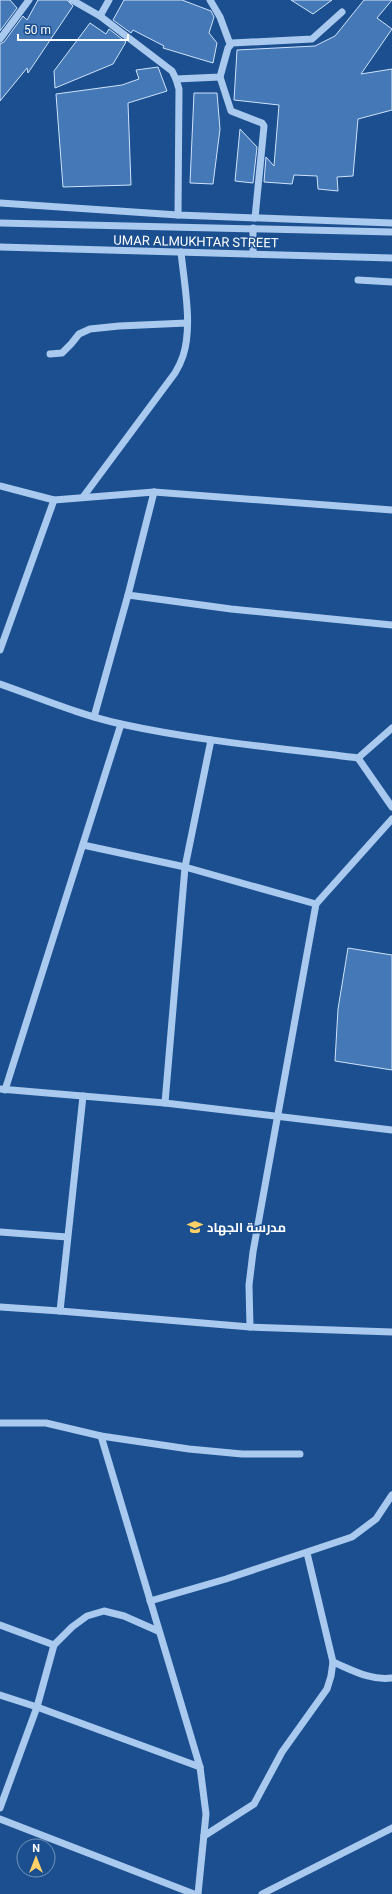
<svg xmlns="http://www.w3.org/2000/svg" width="392" height="1894" font-family="Roboto,Cairo,sans-serif">
	<rect width="100%" height="100%" fill="#1b4f8f"/>
	<g fill="#4478b7" stroke="#cfe3fa">
		<polygon points="0,0 10,0 17,8 0,31"/>
		<polygon points="38,0 67,0 73,6 28,73 27,68 0,101 0,44 4,42 23,16 27,20"/>
		<polygon points="124,0 182,0 211,11 214,17 209,33 217,43 213,63 163,48 164,46 133,30 131,33 113,20"/>
		<polygon points="291,0 332,0 313,14"/>
		<polygon points="364,0 392,0 377,18 392,29 361,74 392,69 392,110 358,119 353,176 337,177 338,191 318,189 317,176 294,175 292,184 264,182 266,157 274,166 279,105 234,100 237,50 315,46 335,36"/>
		<polygon points="90,23 106,34 109,29 126,42 113,64 55,88 54,71"/>
		<polygon points="158,67 167,91 128,103 131,185 63,187 56,94 122,85 139,79 136,70"/>
		<polygon points="194,93 217,93 220,129 213,184 190,183"/>
		<polygon points="240,129 257,147 253,183 235,181"/>
		<polygon points="348,948 392,955 392,1070 335,1061 338,1009"/>
	</g>
	<g fill="none" stroke-linecap="round" stroke-linejoin="round">
		<g stroke="#a9c9ee" stroke-width="7">
			<polyline points="72,0 100,16 172,71 176,79 179,89 178,215"/>
			<polyline points="210,0 220,17 230,44"/>
			<polyline points="100,16 109,0"/>
			<polyline points="0,39 29,0"/>
			<polyline points="220,77 231,111 262,123 264,126 255,218"/>
			<polyline points="176,79 220,77 228,48 232,43 312,39 342,12"/>
			<polyline points="0,203 178,215 392,223"/>
			<polyline points="0,223 392,232"/>
			<polyline points="0,247 392,258"/>
			<polyline points="253,254 253,228"/>
			<polyline points="358,280 392,282"/>
			<polyline points="50,354 62,353 71,344 79,334 90,329 119,326 187,323"/>
			<polyline points="0,486 54,500 154,492 392,510"/>
			<polyline points="154,492 128,595 231,609 392,625"/>
			<path d="M83 497 175 373C178 368 181 362 183 356 193 326 184 283 181 252"/>
			<polyline points="0,650 54,500"/>
			<path d="M0 684C40 698 80 715 121 724 199 741 279 748 358 758"/>
			<polyline points="94,717 128,595"/>
			<polyline points="392,728 358,758 392,807"/>
			<polyline points="83,845 185,867 316,904"/>
			<polyline points="0,1089 165,1103 392,1130"/>
			<polyline points="5,1090 121,724"/>
			<polyline points="165,1103 185,867 211,740"/>
			<polyline points="0,1232 67,1237"/>
			<polyline points="0,1307 60,1311 83,1096"/>
			<polyline points="60,1311 250,1327 392,1332"/>
			<polyline points="250,1327 249,1285 253,1252 316,904 392,819"/>
			<polyline points="0,1423 46,1423 101,1436 189,1449 242,1454 300,1454"/>
			<polyline points="101,1436 200,1767 206,1814 198,1894"/>
			<polyline points="150,1601 226,1579 352,1537 376,1519 392,1495"/>
			<polyline points="0,1625 54,1645"/>
			<path d="M333 1662C352 1670 371 1681 392 1678"/>
			<polyline points="0,1695 37,1707 200,1767"/>
			<polyline points="0,1808 37,1707 54,1645 72,1627 87,1616 104,1611 124,1616 158,1631"/>
			<polyline points="0,1819 194,1894"/>
			<polyline points="204,1836 254,1804 282,1752 327,1689 331,1676 333,1662 307,1553"/>
			<polyline points="262,1894 392,1828"/>
		</g>
	</g>
	<defs>
		<symbol id="school-bare" viewBox="-9 -9 18 18"><path d="M0-5L7-2L0 1L-7-2ZM-4 1L0 2.5L4 1V4Q0 6-4 4Z" fill="#ffd166" stroke="#1b4f8f" stroke-width="2.5" paint-order="stroke"/></symbol>
	</defs>
	<g fill-rule="evenodd">
		<use href="#school-bare" x="184" y="1216" width="22" height="22"/>
	</g>
	<g text-anchor="middle" stroke-width="3" stroke-linejoin="round" paint-order="stroke">
		<g font-size="13" fill="#fff" stroke="#1b4f8f">
			<text transform="translate(196 241) rotate(1)" y="5">UMAR ALMUKHTAR STREET</text>
		</g>
		<g font-size="13" font-weight="bold" fill="#fff" stroke="#1b4f8f" text-anchor="start">
			<text x="207" y="1232">مدرسة الجهاد</text>
		</g>
	</g>
	<g transform="translate(36 1858)"><circle r="19" fill="#1b4f8f" stroke="#7695bc"/>
	<path d="M0-3L7 15L0 10L-7 15Z" fill="#ffd166"/>
	<text y="-6" font-size="11" font-weight="bold" text-anchor="middle" fill="#ffffff">N</text>
	</g>
	<path d="M18 34v6h110v-6" fill="none" stroke="#ffffff" stroke-width="2"/>
	<text x="24" y="34" font-size="12" fill="#ffffff" stroke="#1b4f8f" stroke-width="3" paint-order="stroke">50 m</text>
</svg>
